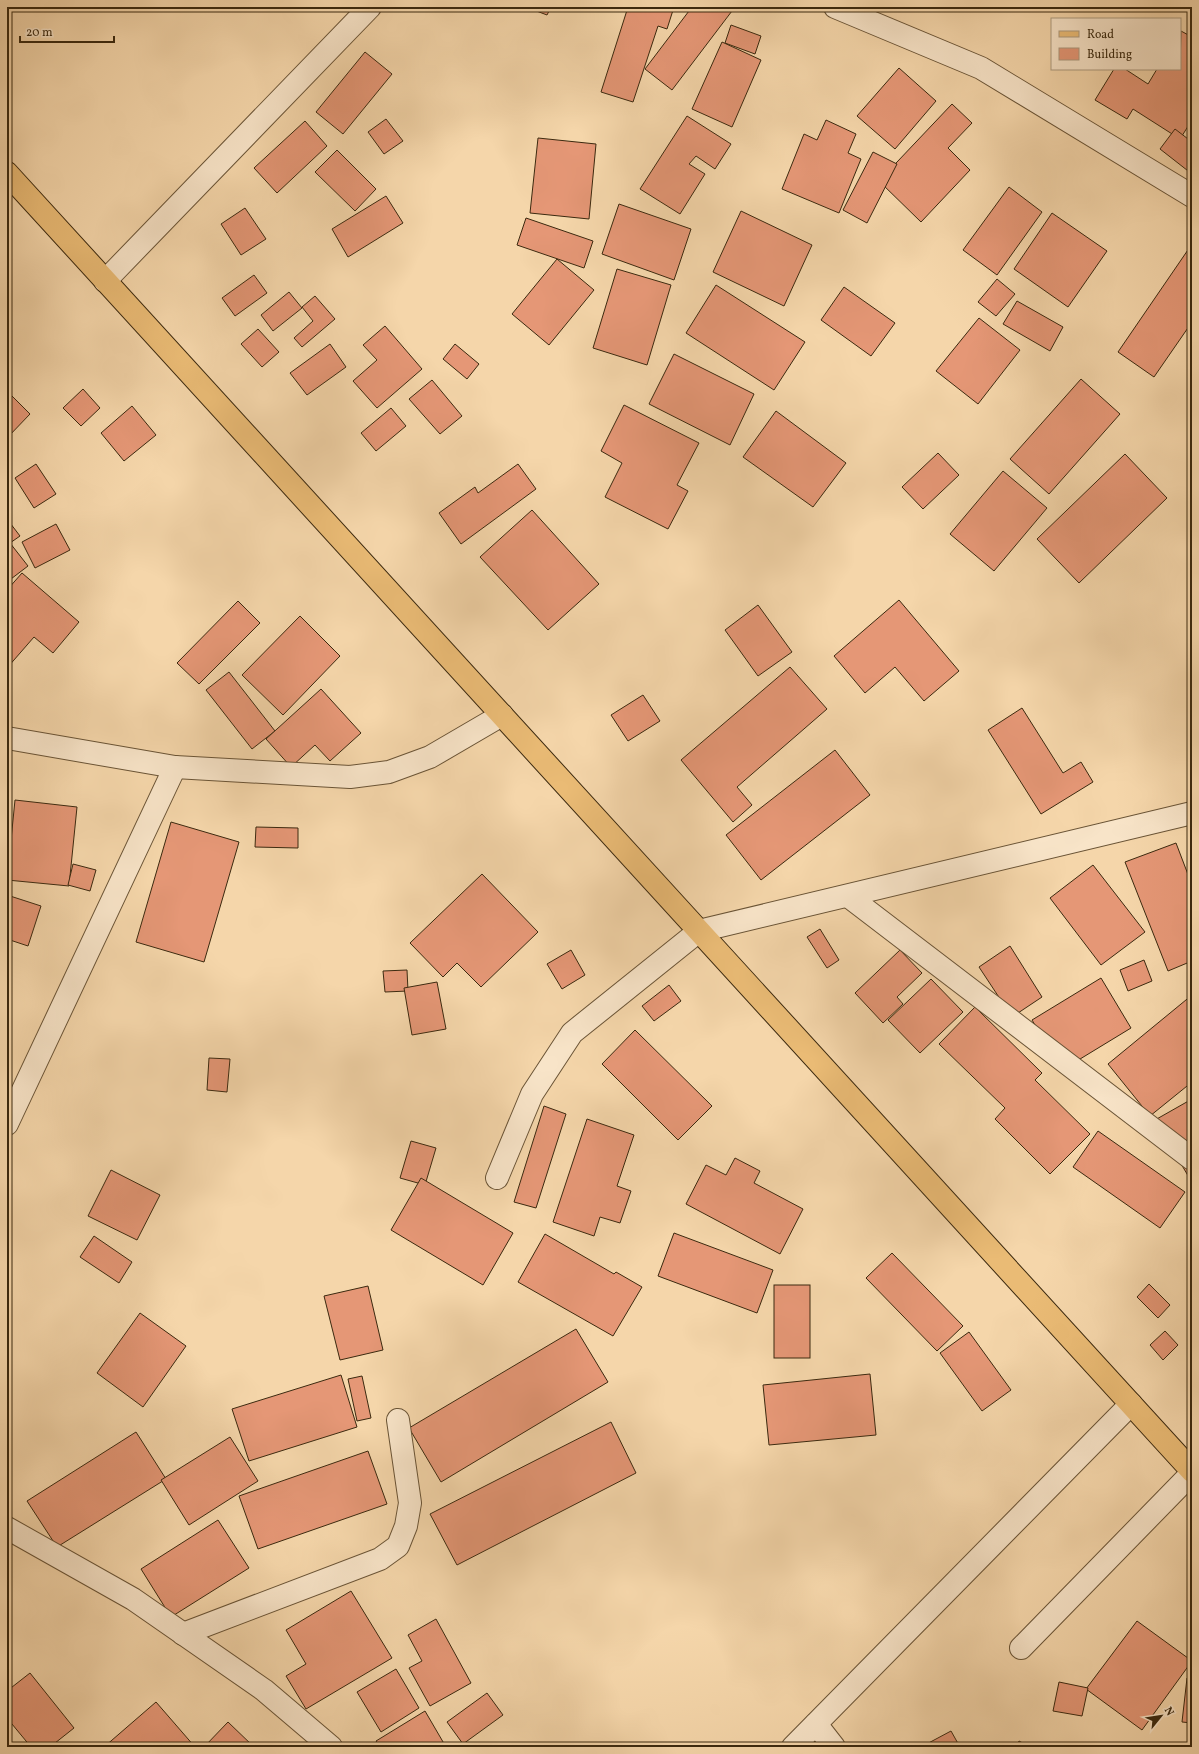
<svg xmlns="http://www.w3.org/2000/svg" width="1199" height="1754" font-family="Vollkorn,serif">
	<rect width="100%" height="100%" fill="#f5d6aa"/>
	<filter id="stains"><feTurbulence type="fractalNoise" baseFrequency=".005" numOctaves="4"/><feColorMatrix values="0 0 0 0 .2 0 0 0 0 .09 0 0 0 0 .02 0 0 0 .5 -.17"/></filter>
	<radialGradient id="worn" r=".72"><stop offset=".6" stop-color="#630" stop-opacity="0"/><stop offset="1" stop-color="#630" stop-opacity=".3"/></radialGradient>
	<g fill="#e59776" stroke="#3b290f">
		<polygon points="526,7 551,7 547,15"/>
		<polygon points="628,7 674,7 667,29 658,26 633,102 601,92"/>
		<polygon points="692,7 735,7 672,90 645,69"/>
		<polygon points="731,25 761,36 755,54 725,43"/>
		<polygon points="1181,31 1192,37 1192,120 1180,139 1133,109 1127,119 1095,100 1114,69 1125,69 1148,84 1157,69 1180,69"/>
		<polygon points="722,42 761,60 732,127 692,109"/>
		<polygon points="365,52 392,74 343,134 316,112"/>
		<polygon points="899,68 936,101 895,149 857,116"/>
		<polygon points="952,104 972,123 948,148 970,170 921,222 879,181"/>
		<polygon points="687,116 731,144 715,169 696,156 689,164 705,174 680,214 640,189"/>
		<polygon points="386,119 403,141 384,154 368,132"/>
		<polygon points="826,120 856,134 848,153 861,159 839,213 782,189 804,134 817,140"/>
		<polygon points="305,121 327,146 277,193 254,168"/>
		<polygon points="1175,129 1192,142 1192,174 1160,149"/>
		<polygon points="538,138 596,144 589,219 530,213"/>
		<polygon points="337,150 376,189 355,211 315,172"/>
		<polygon points="873,152 897,164 867,223 843,210"/>
		<polygon points="1009,187 1042,212 997,275 963,250"/>
		<polygon points="386,196 403,223 348,257 332,229"/>
		<polygon points="619,204 691,229 674,280 602,254"/>
		<polygon points="245,208 266,239 241,255 221,224"/>
		<polygon points="741,211 812,245 784,306 713,272"/>
		<polygon points="1052,213 1107,251 1068,307 1014,269"/>
		<polygon points="526,218 593,241 584,268 517,245"/>
		<polygon points="1192,244 1192,322 1154,377 1118,352"/>
		<polygon points="557,259 594,290 549,345 512,314"/>
		<polygon points="617,269 671,285 647,365 593,348"/>
		<polygon points="254,275 267,293 235,316 222,298"/>
		<polygon points="997,279 1015,294 996,316 978,302"/>
		<polygon points="716,285 805,342 774,390 686,333"/>
		<polygon points="844,287 895,323 871,356 821,320"/>
		<polygon points="289,292 302,308 273,331 261,315"/>
		<polygon points="315,296 335,319 302,347 294,338 313,321 302,307"/>
		<polygon points="1017,301 1063,327 1050,351 1003,324"/>
		<polygon points="979,318 1020,350 978,404 936,371"/>
		<polygon points="385,326 422,369 377,408 353,381 377,360 363,345"/>
		<polygon points="258,329 279,352 262,367 241,344"/>
		<polygon points="330,344 346,367 307,395 290,373"/>
		<polygon points="455,344 479,364 467,379 443,359"/>
		<polygon points="674,354 754,394 730,445 649,404"/>
		<polygon points="1081,379 1120,414 1049,494 1010,459"/>
		<polygon points="432,380 462,416 440,434 409,399"/>
		<polygon points="83,389 100,408 81,426 63,408"/>
		<polygon points="7,391 30,414 7,438"/>
		<polygon points="624,405 699,443 677,485 688,491 668,529 605,497 622,463 601,451"/>
		<polygon points="132,406 156,435 124,461 101,433"/>
		<polygon points="391,408 406,426 376,451 361,433"/>
		<polygon points="776,411 846,463 813,507 743,457"/>
		<polygon points="938,453 959,475 923,509 902,487"/>
		<polygon points="1125,454 1167,498 1079,583 1037,539"/>
		<polygon points="36,464 56,494 34,508 15,478"/>
		<polygon points="518,464 536,489 461,544 439,513 475,487 478,493"/>
		<polygon points="1003,471 1047,508 994,571 950,534"/>
		<polygon points="532,510 599,584 548,630 480,557"/>
		<polygon points="7,519 20,536 10,543 28,566 7,582"/>
		<polygon points="56,524 70,550 35,568 22,542"/>
		<polygon points="22,573 79,622 53,653 34,637 7,668 7,590"/>
		<polygon points="899,600 959,671 924,701 895,667 865,693 834,656"/>
		<polygon points="238,601 260,623 199,684 177,663"/>
		<polygon points="758,605 792,652 758,676 725,630"/>
		<polygon points="300,616 340,656 283,715 242,675"/>
		<polygon points="790,667 827,709 737,787 752,805 733,822 681,760"/>
		<polygon points="229,672 275,731 252,749 206,690"/>
		<polygon points="321,689 361,733 330,761 315,745 291,767 266,739"/>
		<polygon points="643,695 660,721 628,741 611,715"/>
		<polygon points="1022,708 1063,773 1081,762 1093,782 1041,814 988,730"/>
		<polygon points="835,750 870,795 761,880 726,835"/>
		<polygon points="15,800 77,807 69,886 7,880"/>
		<polygon points="171,822 239,842 204,962 136,942"/>
		<polygon points="256,827 298,828 298,848 255,847"/>
		<polygon points="1176,843 1192,885 1192,961 1168,971 1125,862"/>
		<polygon points="73,864 96,870 90,891 68,885"/>
		<polygon points="1093,865 1145,932 1101,965 1050,898"/>
		<polygon points="482,874 538,932 481,987 457,963 443,977 410,943"/>
		<polygon points="7,895 41,906 28,946 7,939"/>
		<polygon points="820,929 839,960 827,968 807,937"/>
		<polygon points="1010,946 1042,997 1012,1017 979,967"/>
		<polygon points="571,950 585,975 562,989 547,964"/>
		<polygon points="900,950 922,973 897,997 903,1004 883,1023 855,993"/>
		<polygon points="1144,960 1152,981 1128,991 1120,970"/>
		<polygon points="407,970 408,991 385,992 383,971"/>
		<polygon points="1101,978 1131,1028 1062,1070 1032,1020"/>
		<polygon points="931,979 963,1012 920,1053 888,1020"/>
		<polygon points="437,982 446,1029 412,1035 404,988"/>
		<polygon points="669,985 681,1001 654,1021 642,1006"/>
		<polygon points="1192,995 1192,1082 1150,1116 1108,1064"/>
		<polygon points="975,1007 1042,1073 1035,1080 1090,1134 1050,1174 995,1119 1005,1108 939,1044"/>
		<polygon points="635,1030 712,1106 678,1140 602,1064"/>
		<polygon points="209,1058 230,1059 227,1092 207,1090"/>
		<polygon points="1192,1099 1192,1178 1190,1179 1155,1120"/>
		<polygon points="544,1106 566,1114 536,1208 514,1202"/>
		<polygon points="587,1119 634,1135 617,1186 631,1191 620,1223 600,1217 594,1236 553,1222"/>
		<polygon points="1098,1131 1185,1192 1160,1228 1073,1167"/>
		<polygon points="411,1141 436,1148 425,1185 400,1178"/>
		<polygon points="735,1158 760,1171 754,1183 803,1209 780,1254 686,1204 706,1165 726,1175"/>
		<polygon points="111,1170 160,1195 137,1240 88,1216"/>
		<polygon points="421,1178 513,1233 483,1285 391,1230"/>
		<polygon points="674,1233 773,1270 757,1313 658,1276"/>
		<polygon points="545,1234 614,1274 616,1272 642,1287 613,1336 518,1282"/>
		<polygon points="94,1236 132,1262 119,1283 80,1257"/>
		<polygon points="892,1253 963,1326 937,1351 866,1278"/>
		<polygon points="1149,1284 1170,1305 1158,1318 1137,1297"/>
		<rect x="774" y="1285" width="36" height="73"/>
		<polygon points="368,1286 383,1350 340,1360 324,1296"/>
		<polygon points="140,1313 186,1346 143,1407 97,1373"/>
		<polygon points="576,1329 608,1382 441,1482 409,1428"/>
		<polygon points="1165,1331 1178,1345 1163,1360 1150,1345"/>
		<polygon points="969,1332 1011,1390 982,1411 940,1353"/>
		<polygon points="870,1374 876,1435 769,1445 763,1385"/>
		<polygon points="341,1375 357,1427 249,1461 232,1409"/>
		<polygon points="362,1376 371,1418 357,1421 348,1379"/>
		<polygon points="611,1422 636,1473 457,1565 430,1514"/>
		<polygon points="136,1432 166,1479 57,1547 27,1501"/>
		<polygon points="230,1437 258,1481 189,1525 161,1480"/>
		<polygon points="368,1451 387,1504 258,1549 239,1496"/>
		<polygon points="218,1520 249,1568 171,1617 141,1569"/>
		<polygon points="351,1591 392,1658 306,1709 286,1676 306,1664 286,1630"/>
		<polygon points="436,1619 471,1683 430,1706 409,1668 422,1661 408,1635"/>
		<polygon points="1137,1621 1192,1661 1142,1730 1086,1689"/>
		<polygon points="396,1669 419,1708 381,1732 357,1692"/>
		<polygon points="30,1673 74,1728 50,1747 31,1747 7,1718 7,1691"/>
		<polygon points="1187,1678 1192,1678 1192,1723 1182,1722"/>
		<polygon points="1059,1682 1088,1688 1082,1716 1053,1711"/>
		<polygon points="487,1693 503,1715 463,1744 447,1722"/>
		<polygon points="156,1702 195,1747 104,1747"/>
		<polygon points="425,1711 446,1747 380,1747 376,1741"/>
		<polygon points="228,1722 254,1747 204,1747"/>
		<polygon points="951,1731 960,1747 921,1747"/>
		<polygon points="1019,1741 1030,1747 1016,1747"/>
	</g>
	<g fill="none" stroke-linecap="round" stroke-linejoin="round">
		<defs>
			<g id="minor">
				<polyline points="835,7 981,68 1192,196"/>
				<polyline points="105,281 370,7"/>
				<polyline points="7,738 175,767 350,777 389,772 430,757 502,715"/>
				<polyline points="848,896 1192,1159"/>
				<polyline points="7,1124 175,767"/>
				<polyline points="497,1178 532,1094 572,1033 699,931 1192,813"/>
				<polyline points="7,1528 133,1599 264,1690 331,1747"/>
				<polyline points="183,1634 380,1559 398,1546 406,1526 410,1503 398,1420"/>
				<polyline points="1021,1648 1192,1473"/>
				<polyline points="816,1724 834,1747"/>
				<polyline points="793,1747 1131,1404"/>
			</g>
			<polyline id="major" points="7,173 1192,1471"/>
		</defs>
		<use href="#minor" stroke="#6a5436" stroke-width="24"/>
		<use href="#major" stroke="#3b290f" stroke-width="24"/>
		<use href="#minor" stroke="#f8e4c8" stroke-width="22"/>
		<use href="#major" stroke="#eabb75" stroke-width="22"/>
	</g>
	<rect width="1199" height="1754" fill="none" stroke="#f5d6aa" stroke-width="24"/>
	<rect x="8" y="8" width="1183" height="1738" fill="none" stroke="#3b290f" stroke-width="2"/>
	<rect x="12" y="12" width="1175" height="1730" fill="none" stroke="#3b290f"/>
	<rect x="1051" y="18" width="130" height="52" fill="#f8e4c8" stroke="#ac997e"/>
	<rect x="1059" y="31" width="20" height="6" fill="#eabb75" stroke="#ac997e"/>
	<text x="1087" y="38" font-size="12" fill="#3b290f">Road</text>
	<rect x="1059" y="48" width="20" height="12" fill="#e59776" stroke="#ac997e"/>
	<text x="1087" y="58" font-size="12" fill="#3b290f">Building</text>
	<g transform="translate(1161 1716) rotate(60)" stroke="#f8e4c8" stroke-width="3" paint-order="stroke">
	<path d="M0-3L7 15L0 10L-7 15Z" fill="#3b290f"/>
	<text y="-6" font-size="11" font-weight="bold" text-anchor="middle" fill="#3b290f">N</text>
	</g>
	<path d="M20 36v6h94v-6" fill="none" stroke="#3b290f" stroke-width="2"/>
	<text x="26" y="36" font-size="12" fill="#3b290f" stroke="#f8e4c8" stroke-width="3" paint-order="stroke">20 m</text>
	<rect width="100%" height="100%" filter="url(#stains)"/>
	<rect width="100%" height="100%" fill="url(#worn)"/>
</svg>
